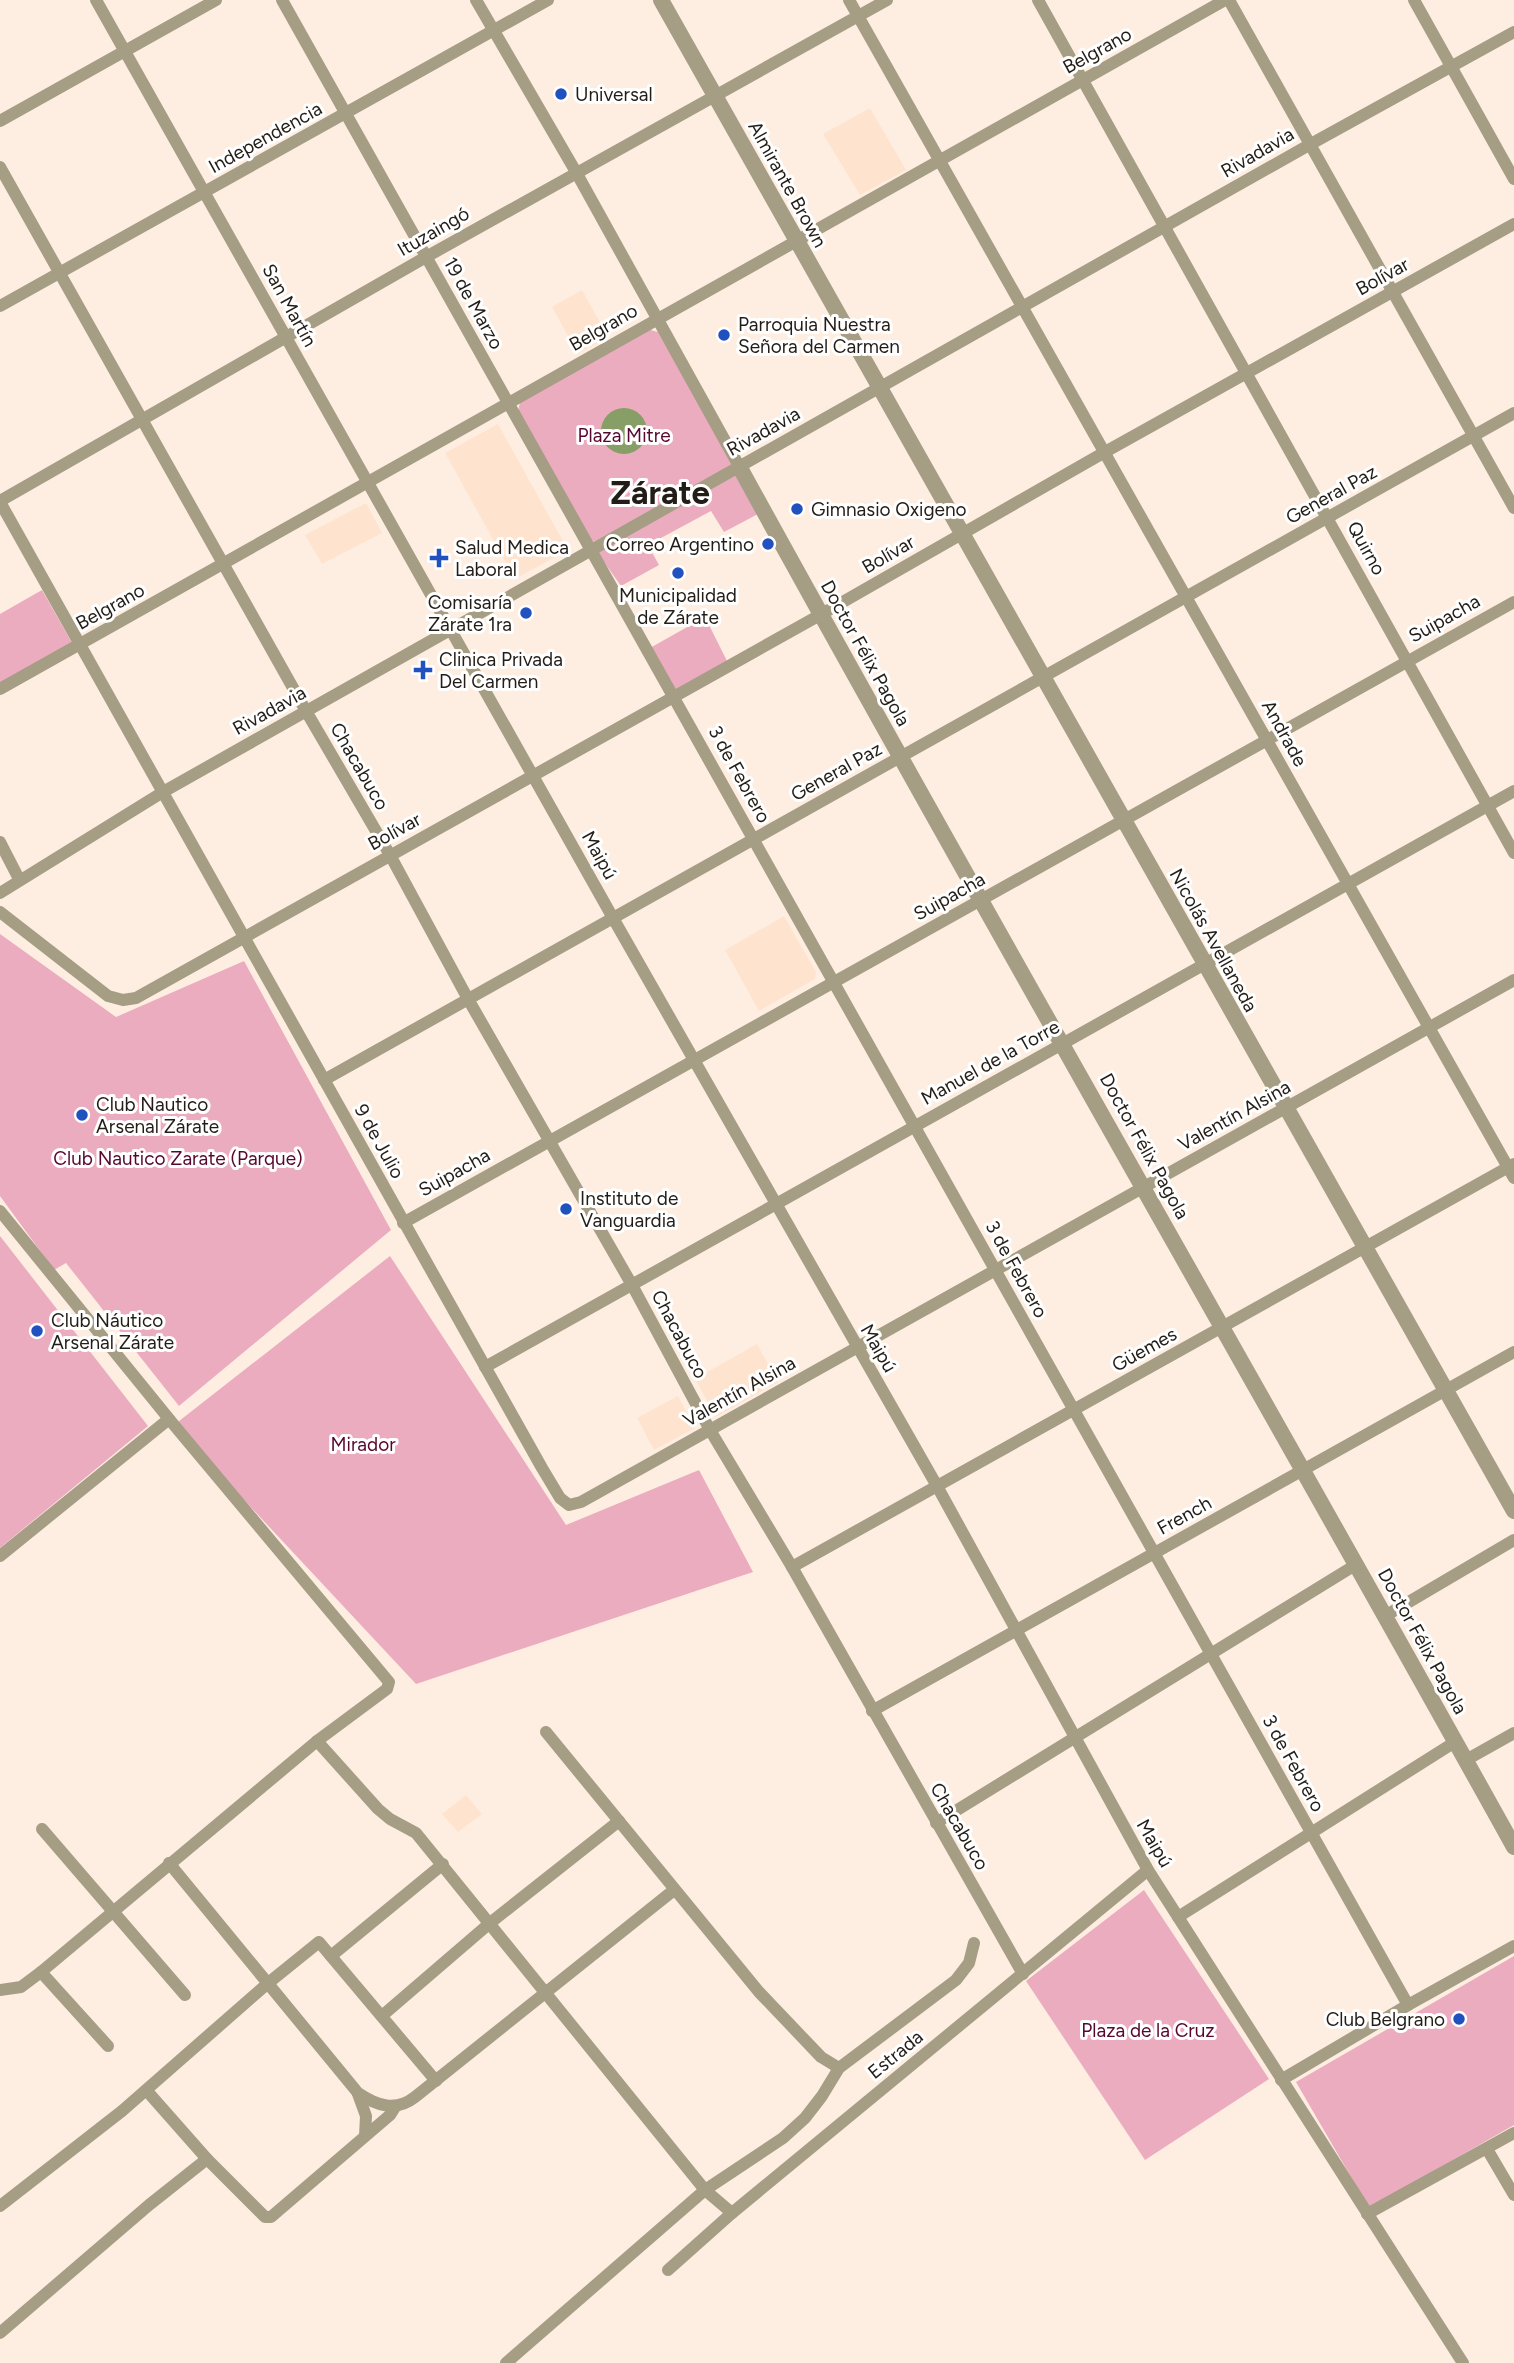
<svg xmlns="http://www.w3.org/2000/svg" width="1514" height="2363" font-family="Figtree,sans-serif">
	<rect width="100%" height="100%" fill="#feeee1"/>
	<g fill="#fee4cf">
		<polygon points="870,108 906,170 860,195 823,134"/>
		<polygon points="582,290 608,337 578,354 552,307"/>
		<polygon points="498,424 568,550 515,579 445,453"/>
		<polygon points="366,503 382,533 322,564 305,535"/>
		<polygon points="784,916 816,972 815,979 759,1011 725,950"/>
		<polygon points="757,1344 778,1382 716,1417 695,1379"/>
		<polygon points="678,1396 695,1428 654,1450 637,1418"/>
		<polygon points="466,1795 482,1814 458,1832 442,1814"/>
	</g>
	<g fill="#ecacbf">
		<polygon points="647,329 658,332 732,461 731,465 594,542 589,538 518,412 520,402"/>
		<polygon points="735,473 758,514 724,532 711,511 648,545 659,565 621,586 597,552"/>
		<polygon points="42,590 72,643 0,684 0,614"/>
		<polygon points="705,617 728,663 674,692 650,648"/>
		<polygon points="0,934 116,1017 244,961 391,1230 179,1406 66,1263 54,1270 0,1196"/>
		<polygon points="0,1236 148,1426 0,1548"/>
		<polygon points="390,1256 566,1525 699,1470 753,1572 416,1684 174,1425"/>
		<polygon points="1144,1890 1269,2079 1145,2160 1026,1981"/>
		<polygon points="1514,1956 1514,2125 1369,2208 1296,2082"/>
	</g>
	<circle fill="#879f66" cx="624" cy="431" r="23"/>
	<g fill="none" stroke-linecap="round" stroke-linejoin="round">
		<g stroke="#a59e84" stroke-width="12">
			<polyline points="96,0 613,918 937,1486 1148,1870 1463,2363"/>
			<polyline points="282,0 1408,2005"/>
			<polyline points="476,0 576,172 739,466"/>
			<polyline points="849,0 1514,1178"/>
			<polyline points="1038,0 1514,853"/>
			<polyline points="1229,0 1514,508"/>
			<polyline points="1414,0 1514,179"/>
			<polyline points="0,121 216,0"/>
			<polyline points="0,167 306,711 390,855 468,999 632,1285 710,1430 792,1567 1023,1974"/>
			<polyline points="0,306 548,0"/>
			<polyline points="0,501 426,257 887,0"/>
			<polyline points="0,502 542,1468 560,1498 569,1505 581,1502 1514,980"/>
			<polyline points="0,689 1225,0"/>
			<polyline points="0,842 19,879"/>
			<polyline points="0,893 163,792 1309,145 1514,32"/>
			<polyline points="0,912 108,996 123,1000 136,998 820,615 1105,452 1514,224"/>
			<polyline points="324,1080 1514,413"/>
			<polyline points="0,1211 174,1425 389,1682 387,1689 317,1741 41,1972 21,1987 0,1990"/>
			<polyline points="403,1223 1514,602"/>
			<polyline points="485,1367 1514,791"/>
			<polyline points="0,1556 169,1419"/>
			<polyline points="792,1567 1514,1164"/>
			<polyline points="1385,1616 1514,1540"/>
			<polyline points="872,1711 1514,1352"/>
			<polyline points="546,1732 759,1992 821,2057 839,2068"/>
			<polyline points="317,1741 378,1809 390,1819 416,1833 705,2190 732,2213"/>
			<polyline points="1466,1760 1514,1733"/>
			<polyline points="936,1823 1357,1564"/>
			<polyline points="42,1829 185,1995"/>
			<path d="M169 1863 358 2093C377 2106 396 2112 415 2097L674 1890"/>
			<polyline points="1178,1917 1455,1742"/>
			<polyline points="331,1956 443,1864"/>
			<polyline points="41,1972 108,2046"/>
			<polyline points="383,2015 490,1923 619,1821"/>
			<polyline points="1281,2080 1408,2005 1514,1946"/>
			<polyline points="147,2091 207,2159 265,2217 271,2217 390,2115 395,2107"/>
			<polyline points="358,2094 366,2116 365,2136"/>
			<polyline points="1487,2149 1514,2195"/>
			<polyline points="0,2206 122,2111 267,1984 319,1942 436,2081"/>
			<polyline points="1367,2214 1514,2133"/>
			<polyline points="668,2270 732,2213 1148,1870"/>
			<polyline points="0,2333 149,2205 207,2159"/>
			<polyline points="506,2363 705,2190 783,2138 805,2118 822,2096 839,2068 956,1980 969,1963 974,1943"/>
		</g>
		<g stroke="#a59e84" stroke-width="16">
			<polyline points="661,0 1514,1511"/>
			<path d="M739 466C993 929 1258 1386 1514 1847"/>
		</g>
	</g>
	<g fill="#2051bf" stroke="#fff" stroke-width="2.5">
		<circle cx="561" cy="94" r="7"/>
		<circle cx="724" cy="335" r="7"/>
		<circle cx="797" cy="509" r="7"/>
		<circle cx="768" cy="544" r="7"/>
		<path d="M435.5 547.5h7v7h7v7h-7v7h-7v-7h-7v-7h7z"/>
		<circle cx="678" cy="573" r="7"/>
		<circle cx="526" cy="613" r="7"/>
		<path d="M419.5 659.5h7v7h7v7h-7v7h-7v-7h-7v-7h7z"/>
		<circle cx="82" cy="1115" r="7"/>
		<circle cx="566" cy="1209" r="7"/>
		<circle cx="37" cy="1331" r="7"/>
		<circle cx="1459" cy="2019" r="7"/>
	</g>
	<g text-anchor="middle" stroke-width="6" stroke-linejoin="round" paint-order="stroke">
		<g font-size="19" fill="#231d17" stroke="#fff">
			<text transform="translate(1097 50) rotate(-29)" y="7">Belgrano</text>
			<text transform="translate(265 137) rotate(-29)" y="7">Independencia</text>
			<text transform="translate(1257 152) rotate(-30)" y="7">Rivadavia</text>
			<text transform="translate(788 184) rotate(61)" y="7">Almirante Brown</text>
			<text transform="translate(433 231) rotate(-30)" y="7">Ituzaingó</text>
			<text transform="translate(1382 276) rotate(-29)" y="7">Bolívar</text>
			<text transform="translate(474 303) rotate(61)" y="7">19 de Marzo</text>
			<text transform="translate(290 305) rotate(61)" y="7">San Martín</text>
			<text transform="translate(603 327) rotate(-30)" y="7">Belgrano</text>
			<text transform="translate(763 431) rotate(-29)" y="7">Rivadavia</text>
			<text transform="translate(1331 494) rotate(-29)" y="7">General Paz</text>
			<text transform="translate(1367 548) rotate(61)" y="7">Quirno</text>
			<text transform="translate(888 554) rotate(-30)" y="7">Bolívar</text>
			<text transform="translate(110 606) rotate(-29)" y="7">Belgrano</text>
			<text transform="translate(1444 618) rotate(-29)" y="7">Suipacha</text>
			<text transform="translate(866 653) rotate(61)" y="7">Doctor Félix Pagola</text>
			<text transform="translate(269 710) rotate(-29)" y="7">Rivadavia</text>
			<text transform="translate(1285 733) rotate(61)" y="7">Andrade</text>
			<text transform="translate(360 766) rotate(60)" y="7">Chacabuco</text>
			<text transform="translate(836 771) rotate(-29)" y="7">General Paz</text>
			<text transform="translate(740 774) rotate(61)" y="7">3 de Febrero</text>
			<text transform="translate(394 831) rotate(-29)" y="7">Bolívar</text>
			<text transform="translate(600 855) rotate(61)" y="7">Maipú</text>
			<text transform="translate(949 896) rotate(-29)" y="7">Suipacha</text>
			<text transform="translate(1214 940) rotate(61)" y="7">Nicolás Avellaneda</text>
			<text transform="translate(990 1062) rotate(-29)" y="7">Manuel de la Torre</text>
			<text transform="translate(1234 1115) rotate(-29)" y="7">Valentín Alsina</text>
			<text transform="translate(380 1141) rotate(61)" y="7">9 de Julio</text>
			<text transform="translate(1145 1146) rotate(61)" y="7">Doctor Félix Pagola</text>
			<text transform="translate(454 1172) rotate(-29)" y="7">Suipacha</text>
			<text transform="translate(1017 1269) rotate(61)" y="7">3 de Febrero</text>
			<text transform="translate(680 1334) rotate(62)" y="7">Chacabuco</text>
			<text transform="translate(879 1348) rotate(60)" y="7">Maipú</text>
			<text transform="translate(1144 1349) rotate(-29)" y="7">Güemes</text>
			<text transform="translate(739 1391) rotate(-29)" y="7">Valentín Alsina</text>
			<text transform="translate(1184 1515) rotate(-29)" y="7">French</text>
			<text transform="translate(1423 1641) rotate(61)" y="7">Doctor Félix Pagola</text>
			<text transform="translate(1294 1763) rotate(61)" y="7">3 de Febrero</text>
			<text transform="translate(960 1826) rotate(60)" y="7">Chacabuco</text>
			<text transform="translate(1155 1843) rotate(60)" y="7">Maipú</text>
			<text transform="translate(895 2054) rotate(-39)" y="7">Estrada</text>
		</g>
		<g font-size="19" fill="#231d17" stroke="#fff" text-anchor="start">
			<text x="575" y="101">Universal</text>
			<text x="738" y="331">Parroquia Nuestra<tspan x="738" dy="22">Señora del Carmen</tspan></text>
			<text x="811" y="516">Gimnasio Oxigeno</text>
			<text x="754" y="551" text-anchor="end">Correo Argentino</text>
			<text x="455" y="554">Salud Medica<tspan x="455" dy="22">Laboral</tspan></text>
			<text x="678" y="602" text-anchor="middle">Municipalidad<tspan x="678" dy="22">de Zárate</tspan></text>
			<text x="512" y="609" text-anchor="end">Comisaría<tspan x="512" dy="22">Zárate 1ra</tspan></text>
			<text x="439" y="666">Clinica Privada<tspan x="439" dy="22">Del Carmen</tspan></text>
			<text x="96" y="1111">Club Nautico<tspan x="96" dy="22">Arsenal Zárate</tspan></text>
			<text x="580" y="1205">Instituto de<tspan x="580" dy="22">Vanguardia</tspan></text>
			<text x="51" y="1327">Club Náutico<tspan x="51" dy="22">Arsenal Zárate</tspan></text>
			<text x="1445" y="2026" text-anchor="end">Club Belgrano</text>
		</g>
		<g font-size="19" fill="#57072d" stroke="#fff">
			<text x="624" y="442">Plaza Mitre</text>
			<text x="178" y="1165">Club Nautico Zarate (Parque)</text>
			<text x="363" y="1451">Mirador</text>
			<text x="1148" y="2037">Plaza de la Cruz</text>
		</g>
		<g font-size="33" font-weight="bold" fill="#231d17" stroke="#fff">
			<text x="660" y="504">Zárate</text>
		</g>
	</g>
</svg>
